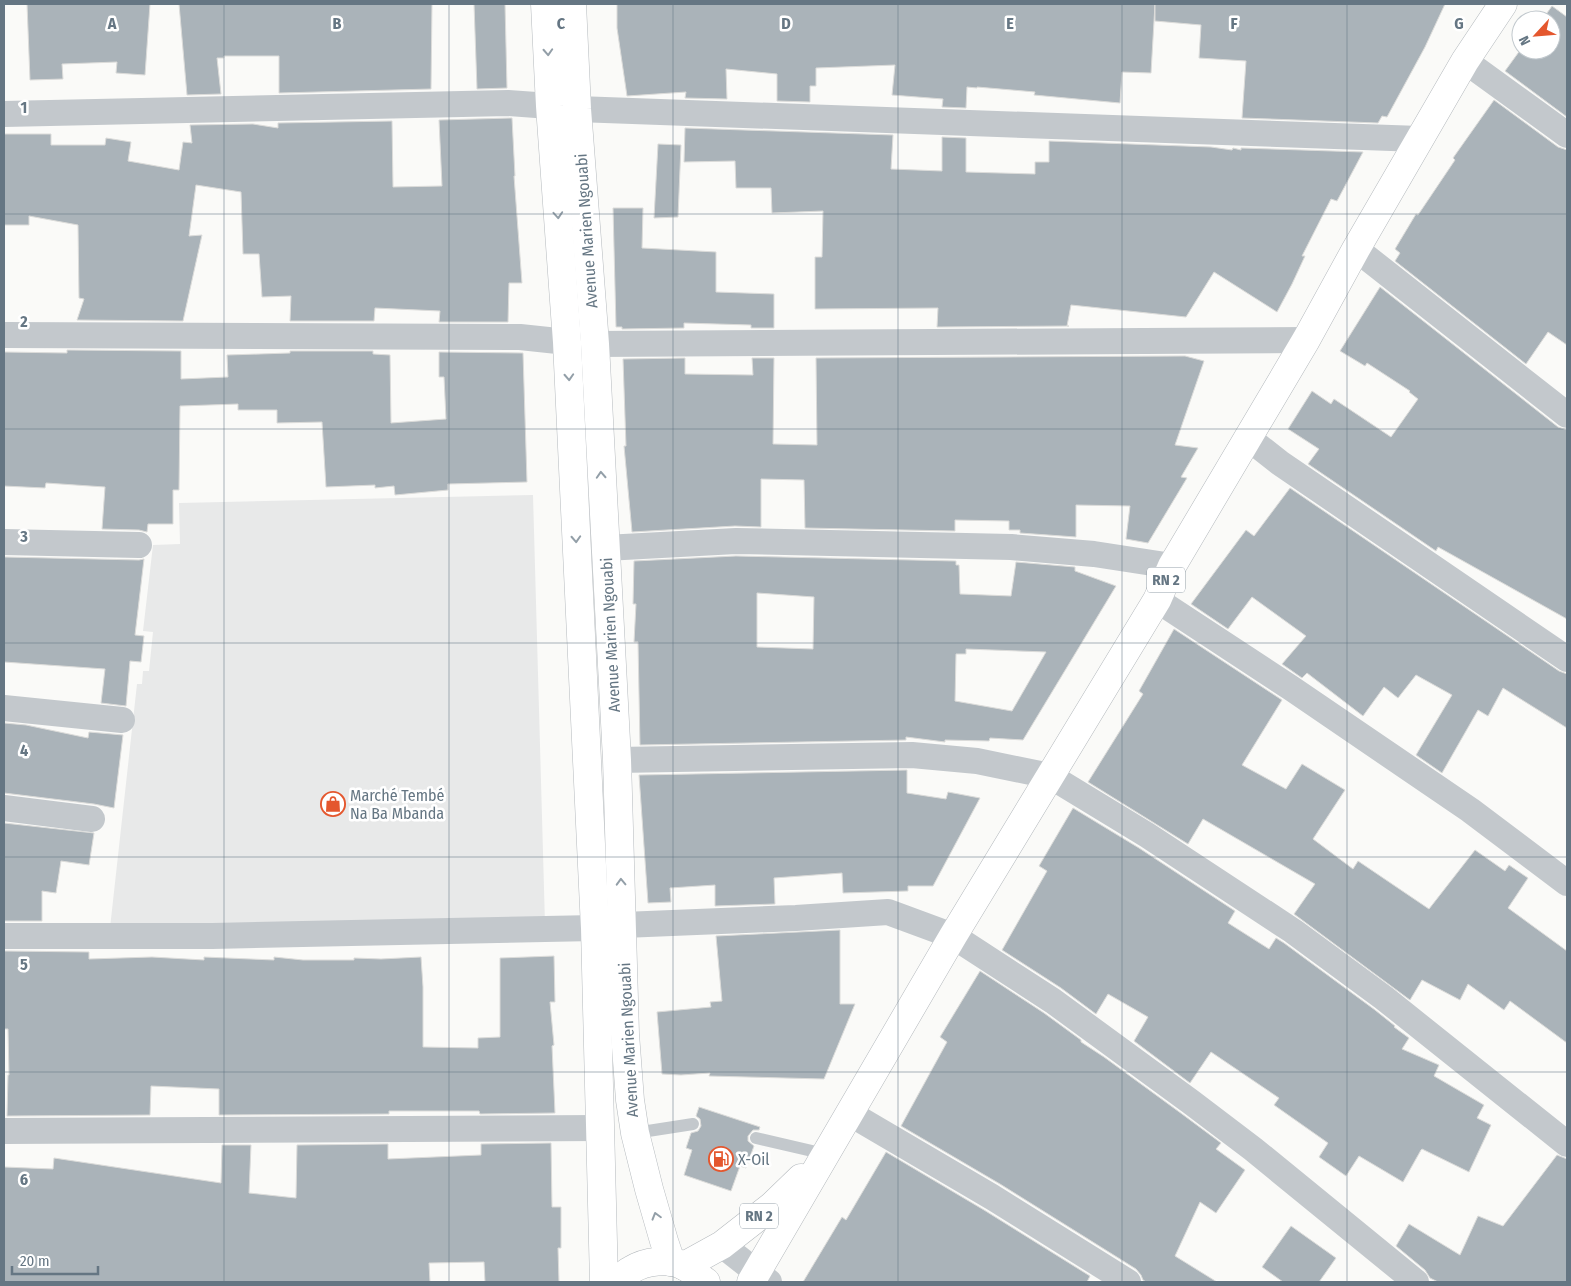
<svg xmlns="http://www.w3.org/2000/svg" width="1571" height="1286" font-family="'Fira Sans Condensed',sans-serif">
	<rect width="100%" height="100%" fill="#fafaf8"/>
	<polygon fill="#e8e9e9" points="533,495 545,924 109,937 137,684 142,684 143,671 149,671 153,632 143,631 153,545 180,544 179,503"/>
	<g fill="#aab3b9" stroke="#dcdcda" fill-rule="evenodd">
		<polygon points="27,4 150,4 145,75 116,73 117,62 62,64 63,79 30,80"/>
		<polygon points="179,4 432,4 431,89 279,93 279,56 224,56 224,58 217,58 221,94 187,95"/>
		<polygon points="474,4 505,4 507,88 477,89"/>
		<polygon points="617,4 1155,4 1151,73 1122,72 1120,103 1034,95 1035,92 977,87 977,88 967,87 966,108 942,107 943,99 892,95 895,65 816,68 816,86 810,86 810,102 777,101 777,74 726,69 727,99 685,98 686,92 627,96 617,28"/>
		<polygon points="1155,4 1445,4 1425,47 1387,117 1382,116 1378,123 1242,118 1246,61 1199,58 1201,25 1155,21"/>
		<polygon points="1552,6 1567,17 1567,117 1505,71 1521,49 1551,50 1551,20 1542,20"/>
		<polygon points="1494,100 1558,147 1567,150 1567,345 1548,332 1526,364 1395,261 1400,253 1395,249 1416,214 1418,215 1455,160 1453,158"/>
		<polygon points="512,118 515,176 514,176 522,283 509,283 508,322 439,322 440,311 375,308 374,321 290,321 291,296 262,297 259,254 243,254 241,192 196,185 189,236 202,235 183,321 77,320 84,299 79,298 78,225 29,216 29,225 4,225 4,134 51,134 51,145 105,145 106,138 131,142 128,161 179,170 183,142 192,143 190,125 253,124 278,128 278,123 392,121 393,187 442,186 439,120"/>
		<polygon points="685,128 893,135 891,169 942,171 942,137 966,138 966,172 1035,174 1035,162 1049,162 1049,141 1211,147 1232,150 1233,148 1241,150 1241,148 1363,152 1337,201 1331,199 1302,256 1305,256 1292,284 1277,312 1214,272 1186,317 1071,305 1067,326 1069,326 937,327 938,308 815,309 815,257 822,257 823,211 772,213 771,188 736,188 735,161 684,162"/>
		<polygon points="658,144 681,145 678,217 654,218"/>
		<polygon points="613,208 643,208 642,248 716,252 716,292 774,294 774,328 751,328 751,325 684,323 684,328 622,329 622,327 616,327"/>
		<polygon points="1380,287 1558,427 1567,430 1567,619 1438,547 1436,551 1308,464 1319,449 1288,429 1312,391 1331,404 1334,399 1391,437 1418,399 1409,392 1410,391 1367,363 1365,366 1340,351"/>
		<polygon points="67,350 181,351 181,379 228,377 227,355 290,353 290,351 373,351 373,354 390,355 391,423 446,419 444,377 439,377 439,352 523,353 527,482 448,484 448,490 395,495 394,486 375,488 375,485 326,487 322,422 277,423 277,410 238,410 238,404 180,406 179,490 173,490 173,524 148,524 147,532 139,530 102,529 105,487 46,483 45,488 4,486 4,352 67,353"/>
		<polygon points="1185,356 1204,361 1175,445 1198,448 1181,477 1187,478 1148,543 1126,539 1130,506 1076,505 1076,537 1020,533 1020,530 1009,530 1009,521 955,520 955,531 805,528 804,480 761,479 761,527 735,526 632,532 624,446 626,446 623,359 685,358 685,374 753,375 752,358 774,358 773,444 817,445 816,358"/>
		<polygon points="1290,488 1559,671 1567,674 1567,728 1503,688 1488,716 1478,710 1442,773 1416,755 1452,695 1416,675 1398,698 1384,687 1363,716 1307,673 1302,678 1282,664 1306,636 1252,597 1228,629 1191,604 1246,530 1254,536"/>
		<path d="M736 556 956 561V565H959L960 594 1011 596 1016 562 1075 567V571L1116 586 1023 740 990 738 989 741 945 740V742L906 737V740L640 745 638 642H634L636 604H633L634 561ZM757 593 814 597 813 649 757 647ZM966 649 1046 652 1012 711 955 701 956 654H966Z"/>
		<polygon points="4,557 139,560 144,559 135,635 144,636 141,662 130,661 126,706 101,703 105,669 4,662"/>
		<polygon points="1174,629 1282,700 1242,765 1286,789 1302,764 1345,790 1313,839 1353,869 1358,861 1429,909 1475,850 1505,871 1509,865 1528,878 1508,908 1567,951 1567,1043 1510,1001 1504,1010 1468,984 1460,1000 1422,980 1410,1000 1294,914 1315,884 1203,819 1188,844 1088,782 1143,694 1139,691"/>
		<polygon points="4,723 26,725 88,738 89,732 123,735 114,808 94,804 4,793"/>
		<polygon points="907,770 907,793 946,799 948,792 980,798 933,886 908,886 908,891 843,893 842,873 774,878 775,904 715,906 715,885 670,888 671,902 648,903 639,775"/>
		<polygon points="1073,808 1139,848 1235,911 1228,923 1269,949 1276,938 1284,943 1375,1010 1395,1026 1394,1027 1409,1038 1402,1049 1439,1065 1434,1076 1484,1105 1477,1118 1491,1125 1469,1172 1422,1149 1421,1150 1403,1182 1359,1156 1346,1176 1319,1157 1328,1143 1274,1105 1279,1098 1211,1052 1190,1083 1134,1041 1148,1017 1108,994 1096,1014 1061,988 1002,950 1047,871 1039,866"/>
		<polygon points="4,823 94,833 89,865 61,861 56,893 42,891 42,921 4,921"/>
		<polygon points="840,930 840,1004 855,1004 824,1079 709,1076 710,1073 681,1075 662,1074 657,1012 711,1007 710,1002 722,1001 716,936"/>
		<polygon points="4,951 89,952 89,959 152,957 204,960 204,957 274,960 274,957 303,960 354,960 354,958 381,959 421,957 423,987 423,1047 478,1048 478,1038 500,1037 500,958 554,956 555,1002 550,1002 554,1045 552,1046 555,1113 480,1114 479,1111 389,1111 389,1114 219,1115 219,1089 151,1086 150,1115 7,1116 8,1075 9,1075 8,1029 4,1029"/>
		<polygon points="980,971 1044,1013 1081,1040 1081,1042 1104,1057 1182,1114 1221,1143 1216,1149 1245,1170 1216,1213 1200,1202 1175,1256 1217,1282 1146,1282 1143,1280 1141,1275 1136,1269 1000,1184 901,1126 947,1042 940,1037"/>
		<polygon points="699,1107 760,1127 759,1130 753,1130 748,1136 748,1141 754,1146 746,1168 740,1166 731,1191 684,1175 692,1150 686,1148 691,1133 698,1131 701,1126 700,1119 696,1116"/>
		<polygon points="551,1143 552,1207 561,1207 561,1248 558,1248 559,1282 485,1282 484,1262 429,1263 430,1282 4,1282 4,1167 53,1169 54,1158 221,1183 222,1145 251,1145 249,1193 296,1198 297,1145 388,1144 388,1159 481,1155 481,1144"/>
		<polygon points="886,1152 984,1210 1090,1276 1087,1282 803,1282 842,1217 846,1220"/>
		<polygon points="1557,1155 1567,1159 1567,1282 1438,1282 1430,1278 1425,1270 1396,1246 1409,1224 1460,1255 1478,1216 1503,1226"/>
		<polygon points="1291,1226 1336,1258 1319,1282 1283,1282 1262,1267"/>
	</g>
	<g fill="none" stroke-linecap="round" stroke-linejoin="round">
		<defs>
			<g id="primary">
				<polyline points="545,4 550,106 567,342 595,928 604,1282"/>
				<polyline points="572,4 577,109 595,344 617,760 625,1034 630,1100 635,1133 649,1189 664,1241 671,1262"/>
			</g>
			<g id="trunk">
				<polyline points="684,1266 722,1245 772,1206 801,1178"/>
				<path d="M616 1282C620 1278 625 1273 631 1270 645 1261 669 1258 684 1266 692 1270 699 1277 706 1282"/>
				<polyline points="751,1282 953,936 1157,600 1172,566 1306,340 1356,249 1465,61 1503,4"/>
			</g>
		</defs>
		<use href="#primary" stroke="#b5babe" stroke-width="29"/>
		<use href="#trunk" stroke="#b4b9bd" stroke-width="29"/>
		<g stroke="#c3c8cc" stroke-width="12">
			<polyline points="635,1133 693,1124"/>
			<polyline points="756,1138 825,1154"/>
		</g>
		<g stroke="#c3c8cc" stroke-width="26">
			<polyline points="1465,61 1567,135"/>
			<polyline points="577,109 1420,139"/>
			<polyline points="4,114 508,103 550,106"/>
			<polyline points="1356,249 1567,415"/>
			<polyline points="4,335 520,337 567,342"/>
			<polyline points="595,344 1306,340"/>
			<polyline points="1247,437 1280,463 1567,659"/>
			<polyline points="4,542 139,545"/>
			<polyline points="605,548 736,541 1011,547 1094,554 1172,566"/>
			<polyline points="1157,600 1291,688 1470,810 1567,883"/>
			<polyline points="4,708 122,720"/>
			<polyline points="617,760 912,755 977,761 1050,776 1147,835 1293,931 1384,998 1567,1144"/>
			<polyline points="4,808 92,819"/>
			<polyline points="623,925 796,918 888,912 953,936 1053,1001 1191,1102 1253,1149 1416,1282"/>
			<polyline points="4,936 212,936 595,928"/>
			<polyline points="849,1113 992,1197 1128,1282"/>
			<polyline points="4,1131 600,1128"/>
			<polyline points="722,1245 769,1282"/>
		</g>
		<use href="#primary" stroke="#fff" stroke-width="28"/>
		<use href="#trunk" stroke="#fff" stroke-width="28"/>
	</g>
	<defs><path id="oneway-chevron" d="M-2-3.5L2.5 0L-2 3.5" fill="none" stroke-width="1.6" stroke-linecap="round" stroke-linejoin="round" transform="scale(1.25)"/></defs>
	<g stroke="#939fa8">
		<use href="#oneway-chevron" transform="translate(548 52) rotate(87)"/>
		<use href="#oneway-chevron" transform="translate(558 215) rotate(86)"/>
		<use href="#oneway-chevron" transform="translate(569 377) rotate(87)"/>
		<use href="#oneway-chevron" transform="translate(601 475) rotate(-93)"/>
		<use href="#oneway-chevron" transform="translate(576 539) rotate(87)"/>
		<use href="#oneway-chevron" transform="translate(621 882) rotate(-92)"/>
		<use href="#oneway-chevron" transform="translate(656 1216) rotate(-106)"/>
	</g>
	<path fill="none" stroke="#657683" stroke-width="1" stroke-opacity="0.55" d="M224 4V1282M449 4V1282M673 4V1282M898 4V1282M1122 4V1282M1347 4V1282M4 214H1567M4 429H1567M4 643H1567M4 857H1567M4 1072H1567"/>
	<defs>
		<symbol id="shop-ring" viewBox="-11 -11 22 22"><circle r="9.5" fill="#fff" stroke="#e4572e" stroke-width="1.5"/><path d="M-5-2.5h2.3a2.7 3.5 0 0 1 5.4 0H5L5.5 6h-11ZM-1.5-2.5h3a1.5 2.3 0 0 0-3 0Z" fill="#e4572e"/></symbol>
		<symbol id="fuel-ring" viewBox="-11 -11 22 22"><circle r="9.5" fill="#fff" stroke="#e4572e" stroke-width="1.5"/><path d="M-5.5-6h7V0h2V4h1.3V-2.5L3-4.5l.8-.8L6-3V5H2.5V1h-1V6h-7ZM-4.2-4.7v3.2H.2V-4.7Z" fill="#e4572e"/></symbol>
	</defs>
	<g fill-rule="evenodd">
		<use href="#shop-ring" x="319" y="790" width="28" height="28"/>
		<use href="#fuel-ring" x="707" y="1145" width="28" height="28"/>
	</g>
	<g text-anchor="middle" stroke-width="5" stroke-linejoin="round" paint-order="stroke">
		<g fill="#fff" stroke="#939fa8" stroke-width="1">
			<rect x="1147" y="567.5" width="38" height="25" rx="4"/>
			<rect x="740" y="1203.5" width="38" height="25" rx="4"/>
		</g>
		<g font-size="15" font-weight="bold" fill="#657683">
			<text x="1166" y="585">RN 2</text>
			<text x="759" y="1221">RN 2</text>
		</g>
		<g font-size="16" fill="#657683" stroke="#fff">
			<text transform="translate(586 231) rotate(-94)" y="6">Avenue Marien Ngouabi</text>
			<text transform="translate(610 635) rotate(-93)" y="6">Avenue Marien Ngouabi</text>
			<text transform="translate(628 1040) rotate(-93)" y="6">Avenue Marien Ngouabi</text>
		</g>
		<g font-size="16" fill="#657683" stroke="#fff" text-anchor="start">
			<text x="350" y="801">Marché Tembé<tspan x="350" dy="18">Na Ba Mbanda</tspan></text>
			<text x="738" y="1165">X-Oil</text>
		</g>
	</g>
	<g font-size="16" text-anchor="middle" font-weight="bold" fill="#657683" stroke="#fff" stroke-width="5" stroke-linejoin="round" paint-order="stroke">
		<text x="112" y="29">A</text>
		<text x="337" y="29">B</text>
		<text x="561" y="29">C</text>
		<text x="786" y="29">D</text>
		<text x="1010" y="29">E</text>
		<text x="1234" y="29">F</text>
		<text x="1459" y="29">G</text>
		<text x="24" y="113">1</text>
		<text x="24" y="327">2</text>
		<text x="24" y="542">3</text>
		<text x="24" y="756">4</text>
		<text x="24" y="970">5</text>
		<text x="24" y="1185">6</text>
	</g>
	<rect width="1571" height="1286" fill="none" stroke="#657683" stroke-width="10"/>
	<g transform="translate(1536 35) rotate(244)"><circle r="24" fill="#ffffff" stroke="#c1c8cd"/>
	<path d="M0-4L9 19L0 12L-9 19Z" fill="#e4572e"/>
	<text y="-8" font-size="14" font-weight="bold" text-anchor="middle" fill="#657683">N</text>
	</g>
	<path d="M12 1266v8h86v-8" fill="none" stroke="#657683" stroke-width="2.5"/>
	<text x="20" y="1266" font-size="15" fill="#657683" stroke="#ffffff" stroke-width="4" paint-order="stroke">20 m</text>
</svg>
